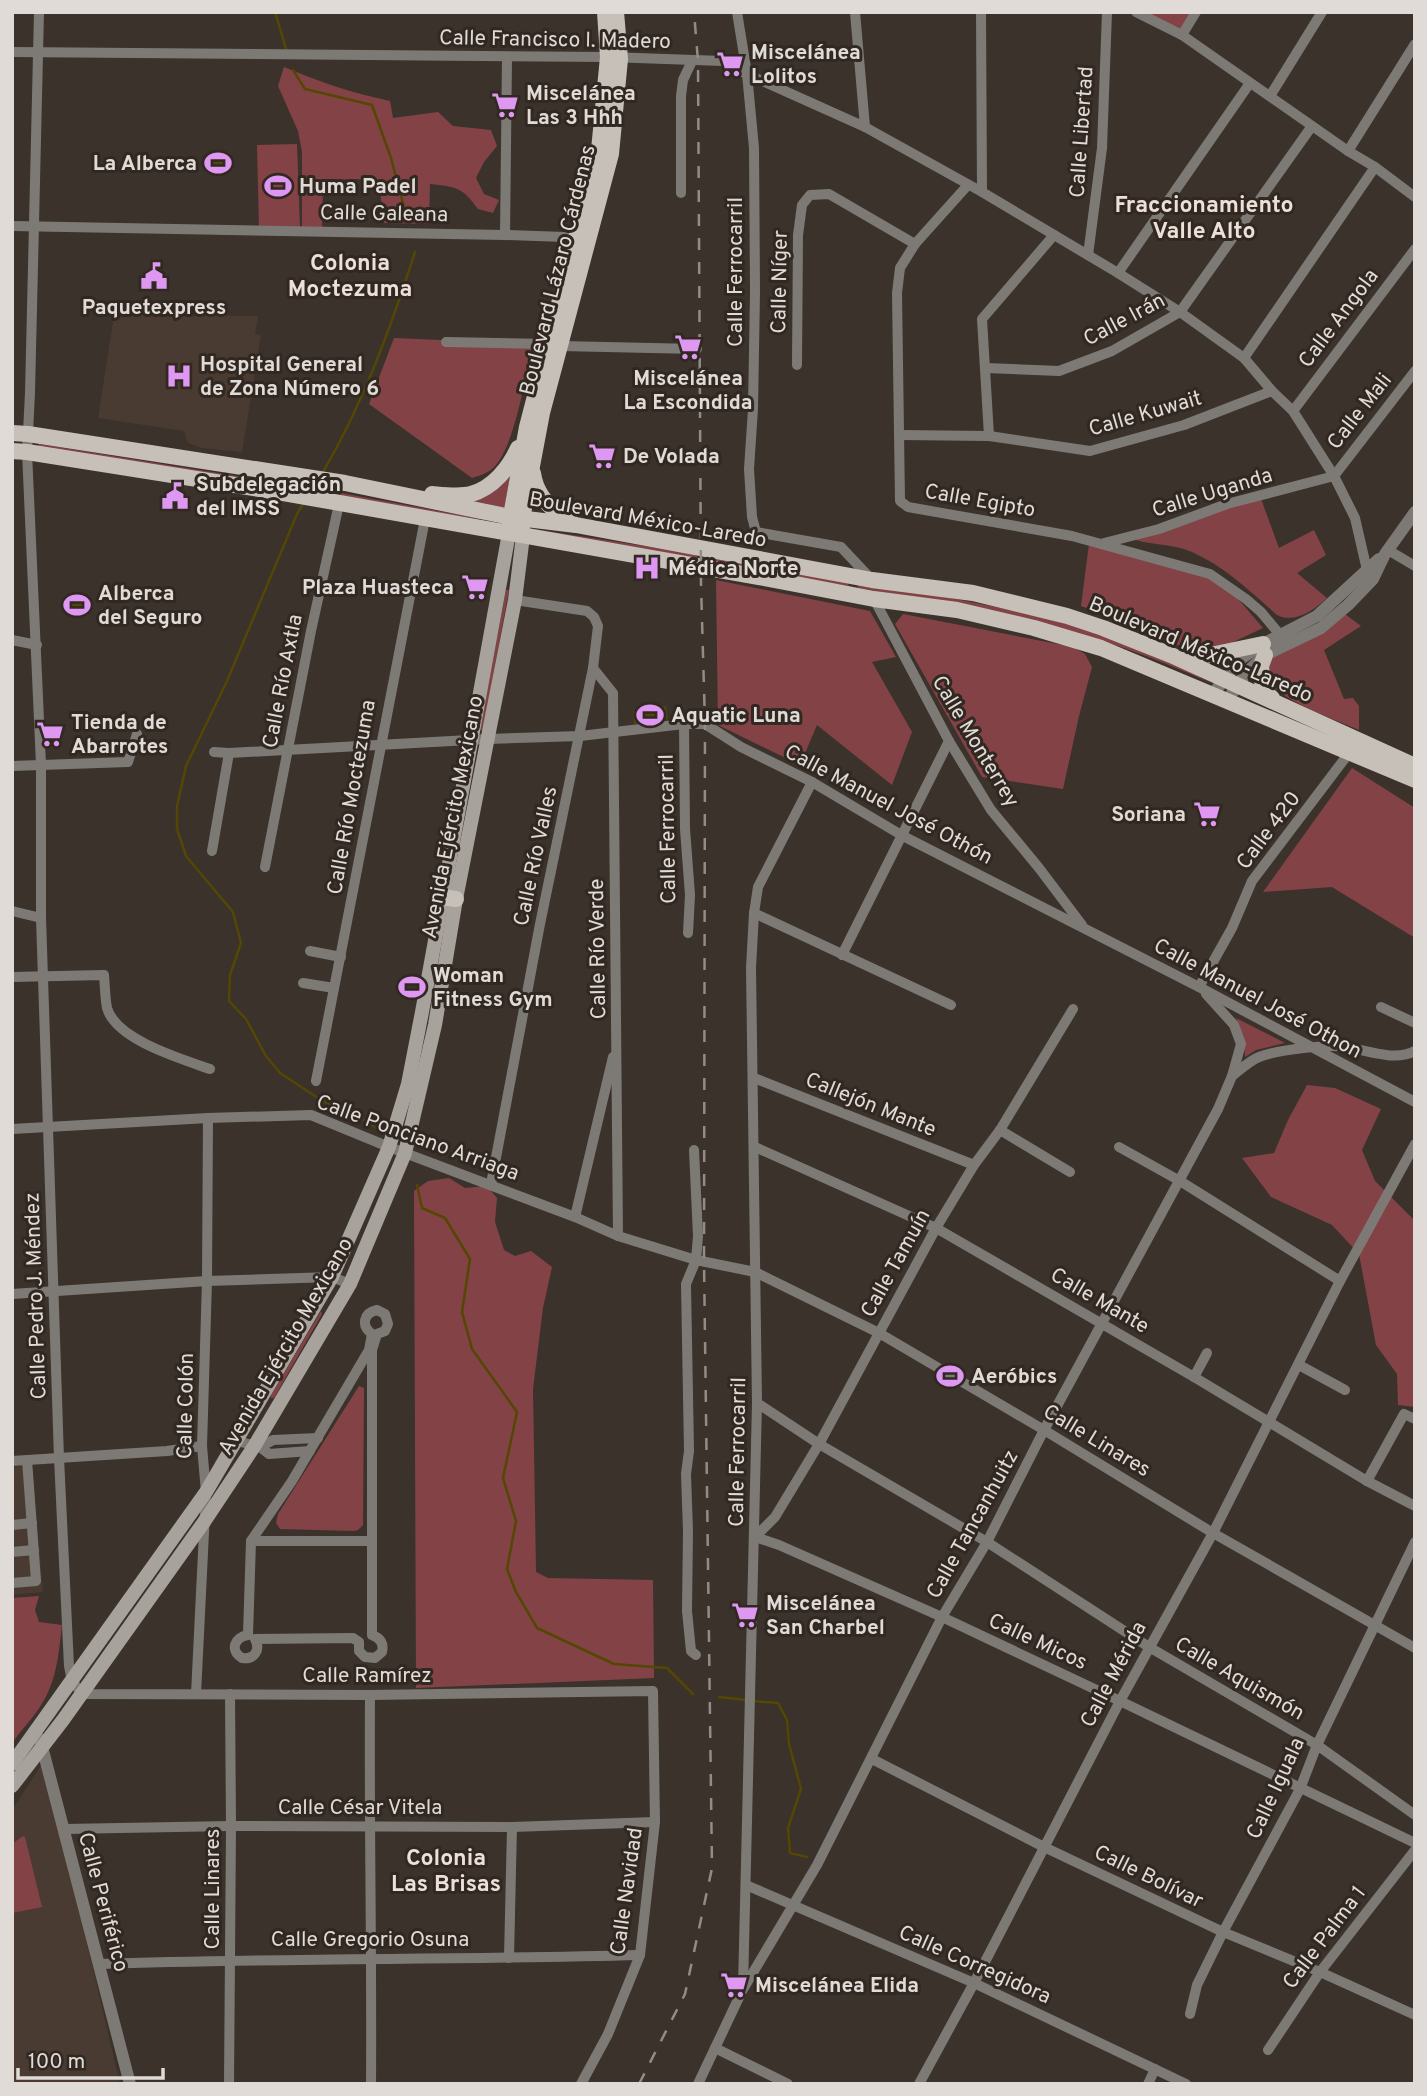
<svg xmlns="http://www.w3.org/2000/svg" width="1427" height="2096" font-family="Overpass,sans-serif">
	<rect width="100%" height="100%" fill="#3b322c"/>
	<g fill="#493b31">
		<polygon points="115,309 150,315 258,316 255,334 261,335 242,452 202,448 188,443 184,431 98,418"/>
		<polygon points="32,1466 43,1592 12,1595 12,1467"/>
		<polygon points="44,1761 120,2084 12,2084 12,1810"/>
	</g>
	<g fill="#834346">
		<polygon points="1145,12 1195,12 1181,34"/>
		<path d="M284 67C320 82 352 93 390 101L393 118 438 112 453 126 491 130 497 146 484 162 476 178 484 194 499 200 493 213 478 209C462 187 457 187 430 184L429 224 384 223 379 183 358 179 323 180 322 228H302V152L298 131 278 86Z"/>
		<polygon points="297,144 300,227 259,228 257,145"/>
		<path d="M394 338 533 344C526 374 515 443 496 465 490 472 482 475 472 478L369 404Z"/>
		<polygon points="39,444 255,479 255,481 37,447"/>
		<polygon points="510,477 504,511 468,503 493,492"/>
		<polygon points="341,493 493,521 423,511 340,496"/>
		<path d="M1260 496 1279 548 1314 530 1326 555 1297 573 1327 598C1314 610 1295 624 1277 615 1251 592 1224 566 1192 552 1173 543 1148 546 1127 537Z"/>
		<polygon points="533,529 697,554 697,562"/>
		<polygon points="1089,544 1221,579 1263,628 1229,644 1191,650 1156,637 1134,624 1081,606"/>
		<polygon points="713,557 846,580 849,586 712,564"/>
		<polygon points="716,580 870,611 896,657 872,662 912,732 892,785 817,725 800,765 718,725"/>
		<path d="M855 581C956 599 1058 614 1154 653 1174 661 1192 673 1211 683 1152 656 1091 635 1028 620 973 606 915 598 859 588Z"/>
		<polygon points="506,590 509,590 483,730 480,730"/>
		<polygon points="903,614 1073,647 1085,654 1092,667 1079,716 1063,789 982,777 895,624"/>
		<path d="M1345 614 1361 626 1324 650 1344 699 1353 698 1359 706V730C1329 717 1295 706 1270 685L1267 665 1273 653Z"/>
		<polygon points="1352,768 1415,808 1415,938 1332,887 1263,892"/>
		<polygon points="1236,1018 1285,1043 1256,1050 1245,1057 1244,1040"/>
		<polygon points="1307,1085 1335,1088 1381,1109 1362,1150 1375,1181 1415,1221 1415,1407 1398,1405 1397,1374 1376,1345 1359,1254 1332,1225 1271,1197 1242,1158 1274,1153 1288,1120"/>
		<polygon points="449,1178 465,1188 487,1186 497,1198 495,1222 504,1250 515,1256 531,1251 552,1267 543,1308 533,1389 536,1572 548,1578 653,1580 654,1678 416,1688 414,1191 428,1181"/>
		<polygon points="321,1311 322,1314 274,1398 271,1398 271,1395"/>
		<polygon points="359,1386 364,1388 363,1525 358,1530 353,1531 280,1529 276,1523 278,1514"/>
		<path d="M39 1596 35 1610 39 1622 62 1625C59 1651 57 1679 43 1702 35 1716 22 1729 12 1743V1598Z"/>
		<polygon points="23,1836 25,1837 42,1907 12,1913 12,1844"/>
	</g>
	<g fill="#534703">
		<polygon points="207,157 230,157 230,169 206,169"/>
		<polygon points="66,597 90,601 88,614 64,610"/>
		<polygon points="666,706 668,719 634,724 633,711"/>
	</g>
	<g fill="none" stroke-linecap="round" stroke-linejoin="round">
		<g stroke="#534703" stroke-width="2.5">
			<polyline points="275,12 287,52"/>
			<polyline points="293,70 305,89 372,105 391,158 408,222"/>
			<path d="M323 472C363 404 391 327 415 252"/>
			<polyline points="305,501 297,514 227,681 186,766 177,806 177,829 186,856 233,912 241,943 230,975 229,1001 246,1019 266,1056 280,1073 321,1100 353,1114 387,1134"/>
			<polyline points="417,1185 422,1208 445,1218 470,1259 462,1312 472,1349 517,1412 503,1478 516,1521 507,1569 516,1592 537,1628 614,1664 667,1668 693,1694"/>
			<polyline points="719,1697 747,1700"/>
			<polyline points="753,1701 778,1703 787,1720 789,1744 801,1789 788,1828 790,1853 807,1857"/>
		</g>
		<g stroke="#7d7a76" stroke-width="10">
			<polyline points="39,12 30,393 27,452 41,765 41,918 59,1458 69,1666 72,1681 82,1694 370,1695 653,1691 655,1822 640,1955 608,2034 581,2084"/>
			<polyline points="737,12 747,74 754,148 755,292 753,409 749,469 752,517 756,532 841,547 872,580"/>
			<polyline points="855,12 865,127"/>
			<polyline points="981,12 982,192"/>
			<polyline points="1136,12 1182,35 1348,151 1375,167 1415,197"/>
			<polyline points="1182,35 1196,12"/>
			<polyline points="12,52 608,57 723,61 747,74 865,127 982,192 1118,273 1180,312 1244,358 1272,391 1293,411 1334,476 1355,518 1367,570 1371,576"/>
			<polyline points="1270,96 1322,12"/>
			<polyline points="1348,151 1415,44"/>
			<polyline points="967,186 915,244 900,268 897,293 900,501 908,507 1072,536 1210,574 1246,599 1261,612 1281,636"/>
			<polyline points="681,193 681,96 683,80 692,61"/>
			<polyline points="12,226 505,235 565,237 579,241"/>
			<polyline points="505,235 507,57"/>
			<polyline points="1088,255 1102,148 1107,12"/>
			<polyline points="1118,273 1250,83"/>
			<polyline points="446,342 549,344"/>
			<polyline points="560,346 697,349"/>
			<polyline points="1244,358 1375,167"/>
			<polyline points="797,365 798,235 802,205 810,195 829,194 915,244"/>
			<polyline points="986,368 1059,371 1112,351 1180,312 1312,126"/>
			<polyline points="1293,411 1415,249"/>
			<polyline points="899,435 989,436 1090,451 1184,425 1272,391"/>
			<polyline points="989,436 982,319 1054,235"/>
			<polyline points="1104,543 1159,529 1227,504 1334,476 1415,371"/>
			<polyline points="1388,550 1415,566"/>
			<polyline points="874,599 949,741 991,810 1039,868 1082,925"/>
			<polyline points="12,640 37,645"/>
			<polyline points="593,668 613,693 618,1236"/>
			<polyline points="684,724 685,829 690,895 688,933"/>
			<polyline points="214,752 229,753 488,739 580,736 684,724 705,724 741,747 812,782 903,836 1199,987 1415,1102"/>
			<polyline points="12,766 128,762 137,734"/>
			<polyline points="212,851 229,753"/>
			<polyline points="265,867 311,631 339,504"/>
			<polyline points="12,911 41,918"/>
			<polyline points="754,913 951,1005"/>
			<polyline points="310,951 341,957"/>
			<polyline points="842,955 949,741"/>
			<path d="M12 977 104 975C105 986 105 998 107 1008 116 1040 182 1059 210 1069"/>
			<polyline points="303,983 334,988"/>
			<polyline points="1199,987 1232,928 1252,881 1352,749"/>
			<polyline points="1381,1007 1415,1023"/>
			<polyline points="1073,1009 1000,1130 974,1165 936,1228 819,1444 775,1517 755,1537 779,1545 942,1617 1120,1701 1415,1843"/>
			<path d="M1232 1076C1240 1070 1249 1061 1259 1057 1276 1050 1327 1044 1345 1047 1367 1050 1394 1062 1415 1051"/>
			<polyline points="754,1078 974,1165"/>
			<path d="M316 1081C353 894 387 707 425 519"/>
			<polyline points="12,1129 208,1118 311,1115 389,1147 575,1217 618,1236 696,1260 755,1272 879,1333 1044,1430 1213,1533 1415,1648"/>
			<polyline points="1000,1130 1070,1172"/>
			<polyline points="755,1147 936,1228 1194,1377 1367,1481 1415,1506"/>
			<polyline points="1119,1147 1180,1181 1340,1281"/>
			<polyline points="694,1150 698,1236 696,1260 686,1284 689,1451 686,1474 688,1531 687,1611 691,1651 696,1655"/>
			<polyline points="491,1184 540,924 593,668 598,626 594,617 587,611 515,600"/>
			<polyline points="575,1217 613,1057"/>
			<polyline points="12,1294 207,1281 332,1277 350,1284"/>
			<path d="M377 1310 385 1314 388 1324 385 1331 377 1334 372 1350V1635C380 1638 384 1643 382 1652L375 1658 365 1657 359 1651V1642L353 1638 255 1639C261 1650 254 1660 242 1658 229 1650 235 1637 248 1635L251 1541 292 1481 369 1350 372 1334C361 1326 363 1313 377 1310Z"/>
			<polyline points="1299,1365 1345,1390"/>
			<polyline points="1194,1377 1207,1353"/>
			<polyline points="757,1403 819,1444 987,1542 1149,1647 1317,1745 1415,1815"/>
			<polyline points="237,1441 260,1447 269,1454 310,1451"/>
			<polyline points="260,1447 273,1440 318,1438"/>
			<polyline points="12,1461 167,1451 202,1446"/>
			<polyline points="1367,1481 1404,1414 1415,1419"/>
			<polyline points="12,1525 32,1523"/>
			<polyline points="251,1541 371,1541"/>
			<polyline points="12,1552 34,1550"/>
			<polyline points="12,1583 36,1581 27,1460"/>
			<polyline points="196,1694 206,1492 202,1446 207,1281 208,1118"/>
			<path d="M370 1695C369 1825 372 1954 371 2084"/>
			<polyline points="872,1759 1044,1847 1223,1932 1320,1972 1415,2015"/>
			<polyline points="65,1829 231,1826 512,1827 655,1822"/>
			<polyline points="746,1885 974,1983 1186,2084"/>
			<polyline points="509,1958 512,1827"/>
			<path d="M100 1964C280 1958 460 1960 640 1955"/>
			<polyline points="743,1988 757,1403 751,968 754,913 758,887 812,782"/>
			<polyline points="1190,2014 1197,1985 1223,1932 1300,1789 1317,1745 1415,1542"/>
			<polyline points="715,2048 788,2084"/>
			<polyline points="1268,2050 1320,1972 1415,1850"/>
			<polyline points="229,2084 231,1826 230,1694"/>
			<polyline points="698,2084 742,1991 817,1865 942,1617 987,1542 1044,1430 1218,1109 1232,1076 1241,1044 1234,1025 1206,994"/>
			<polyline points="919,2084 974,1983 1120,1701 1213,1533 1340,1281 1415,1144"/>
			<polyline points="1148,2084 1155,2069"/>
		</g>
		<g stroke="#7d7a76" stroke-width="12">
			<polyline points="1213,694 1239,660 1263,644 1317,616 1379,559"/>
			<polyline points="1226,702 1246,673 1265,655 1321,628 1348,605 1373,579 1385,554 1415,512"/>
			<polyline points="40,1739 130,2084"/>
		</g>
		<g stroke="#a7a29b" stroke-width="14">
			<polyline points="12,1764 206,1492 332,1277 389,1147 408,1084 422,1012 509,533"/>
			<polyline points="12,1786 63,1720 204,1522 255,1445 350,1284 405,1153 435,1025 456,899 515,600 523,536"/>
		</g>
		<g stroke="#c7c0b8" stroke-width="16">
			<polyline points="12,433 28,434 345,483 510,517 576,525 872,580 973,593 1067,616 1103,628 1171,655 1415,766"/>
			<polyline points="12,451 27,452 266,490 759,577 874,599 957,610 1034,628 1101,648 1415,780"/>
			<path d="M533 473C536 496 552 511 571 522"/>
			<path d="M432 494C444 495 460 497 471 494 493 488 509 468 518 448"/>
			<polyline points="509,527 527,427 599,150 608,57 605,12"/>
			<polyline points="522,527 522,519 542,413 611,154 620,59 616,12"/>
			<polyline points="1265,655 1261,666 1263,691 1272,698"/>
			<polyline points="1183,656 1201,657 1263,644"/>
			<polyline points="442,897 456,899"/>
		</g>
		<polyline stroke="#938b86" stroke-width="2.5" stroke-dasharray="12 12" stroke-linecap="butt" points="639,2084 685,1994 712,1868 704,1262 705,724 701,584 698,61 694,12"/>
	</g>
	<defs>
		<symbol id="supermarket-bare" viewBox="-9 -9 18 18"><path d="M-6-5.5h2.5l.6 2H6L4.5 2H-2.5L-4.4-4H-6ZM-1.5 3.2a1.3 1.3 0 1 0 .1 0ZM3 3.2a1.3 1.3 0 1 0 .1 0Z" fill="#de98f2" stroke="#312822" stroke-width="2.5" paint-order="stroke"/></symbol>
		<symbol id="stadium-bare" viewBox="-9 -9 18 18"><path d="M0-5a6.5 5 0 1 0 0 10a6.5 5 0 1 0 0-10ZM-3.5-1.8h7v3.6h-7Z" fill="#de98f2" stroke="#312822" stroke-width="2.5" paint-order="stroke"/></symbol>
		<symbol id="civic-bare" viewBox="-9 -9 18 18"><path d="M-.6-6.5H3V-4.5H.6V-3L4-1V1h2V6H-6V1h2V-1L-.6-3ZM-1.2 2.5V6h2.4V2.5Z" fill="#de98f2" stroke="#312822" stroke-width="2.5" paint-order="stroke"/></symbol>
		<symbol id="hospital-bare" viewBox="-9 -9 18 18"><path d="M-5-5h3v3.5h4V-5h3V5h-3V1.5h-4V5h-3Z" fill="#de98f2" stroke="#312822" stroke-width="2.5" paint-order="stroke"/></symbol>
	</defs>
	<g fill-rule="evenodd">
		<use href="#supermarket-bare" x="711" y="45" width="38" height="38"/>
		<use href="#supermarket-bare" x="486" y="86" width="38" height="38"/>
		<use href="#stadium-bare" x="199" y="144" width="38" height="38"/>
		<use href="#stadium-bare" x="259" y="167" width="38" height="38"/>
		<use href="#civic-bare" x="135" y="257" width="38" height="38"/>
		<use href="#supermarket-bare" x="669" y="328" width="38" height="38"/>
		<use href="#hospital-bare" x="160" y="357" width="38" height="38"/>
		<use href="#supermarket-bare" x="583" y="437" width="38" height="38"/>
		<use href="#civic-bare" x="156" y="477" width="38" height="38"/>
		<use href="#hospital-bare" x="628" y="549" width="38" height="38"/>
		<use href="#supermarket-bare" x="456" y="568" width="38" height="38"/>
		<use href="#stadium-bare" x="58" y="586" width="38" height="38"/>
		<use href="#stadium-bare" x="631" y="696" width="38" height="38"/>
		<use href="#supermarket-bare" x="31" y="715" width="38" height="38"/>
		<use href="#supermarket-bare" x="1188" y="795" width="38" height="38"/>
		<use href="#stadium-bare" x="393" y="968" width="38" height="38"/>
		<use href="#stadium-bare" x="931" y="1357" width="38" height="38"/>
		<use href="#supermarket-bare" x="726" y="1596" width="38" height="38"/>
		<use href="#supermarket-bare" x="715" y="1966" width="38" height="38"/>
	</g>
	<g text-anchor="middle" stroke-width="6" stroke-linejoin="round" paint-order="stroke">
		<g font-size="21" fill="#e1dbd7" stroke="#312822">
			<text transform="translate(555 39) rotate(1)" y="7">Calle Francisco I. Madero</text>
			<text transform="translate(1081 132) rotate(-86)" y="7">Calle Libertad</text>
			<text transform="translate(384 213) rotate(1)" y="7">Calle Galeana</text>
			<text transform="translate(557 270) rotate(-76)" y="7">Boulevard Lázaro Cárdenas</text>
			<text transform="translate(735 272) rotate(-90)" y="7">Calle Ferrocarril</text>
			<text transform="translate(779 282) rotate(-89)" y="7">Calle Níger</text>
			<text transform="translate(1338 318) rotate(-53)" y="7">Calle Angola</text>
			<text transform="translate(1124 319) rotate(-28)" y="7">Calle Irán</text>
			<text transform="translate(1359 411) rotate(-52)" y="7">Calle Mali</text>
			<text transform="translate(1145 413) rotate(-16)" y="7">Calle Kuwait</text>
			<text transform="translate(1212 492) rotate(-17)" y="7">Calle Uganda</text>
			<text transform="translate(980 500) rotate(10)" y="7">Calle Egipto</text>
			<text transform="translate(648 519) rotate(10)" y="7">Boulevard México-Laredo</text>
			<text transform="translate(1201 649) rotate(23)" y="7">Boulevard México-Laredo</text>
			<text transform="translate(282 681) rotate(-79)" y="7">Calle Río Axtla</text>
			<text transform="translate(976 741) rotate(59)" y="7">Calle Monterrey</text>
			<text transform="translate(351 797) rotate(-80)" y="7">Calle Río Moctezuma</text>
			<text transform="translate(889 804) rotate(28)" y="7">Calle Manuel José Othón</text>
			<text transform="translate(452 817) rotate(-79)" y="7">Avenida Ejército Mexicano</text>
			<text transform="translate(667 829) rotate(-91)" y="7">Calle Ferrocarril</text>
			<text transform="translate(1268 830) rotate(-53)" y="7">Calle 420</text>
			<text transform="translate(535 856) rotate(-78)" y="7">Calle Río Valles</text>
			<text transform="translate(597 949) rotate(-91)" y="7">Calle Río Verde</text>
			<text transform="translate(1258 998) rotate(28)" y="7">Calle Manuel José Othon</text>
			<text transform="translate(871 1104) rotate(22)" y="7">Callejón Mante</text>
			<text transform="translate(418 1137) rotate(20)" y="7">Calle Ponciano Arriaga</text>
			<text transform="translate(895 1263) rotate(-61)" y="7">Calle Tamuín</text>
			<text transform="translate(35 1296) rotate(-92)" y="7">Calle Pedro J. Méndez</text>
			<text transform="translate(1100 1300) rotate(30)" y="7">Calle Mante</text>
			<text transform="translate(285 1346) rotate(-60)" y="7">Avenida Ejército Mexicano</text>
			<text transform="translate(185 1406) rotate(-89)" y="7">Calle Colón</text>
			<text transform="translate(1097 1440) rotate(31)" y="7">Calle Linares</text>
			<text transform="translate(737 1452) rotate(-89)" y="7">Calle Ferrocarril</text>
			<text transform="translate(972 1524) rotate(-61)" y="7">Calle Tancanhuitz</text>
			<text transform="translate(1038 1641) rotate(25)" y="7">Calle Micos</text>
			<text transform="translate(1113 1674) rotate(-62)" y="7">Calle Mérida</text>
			<text x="367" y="1682">Calle Ramírez</text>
			<text transform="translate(1240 1678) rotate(30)" y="7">Calle Aquismón</text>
			<text transform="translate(1275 1788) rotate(-65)" y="7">Calle Iguala</text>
			<text x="360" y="1814">Calle César Vitela</text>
			<text transform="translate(1149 1876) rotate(26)" y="7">Calle Bolívar</text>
			<text transform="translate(212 1889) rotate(-90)" y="7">Calle Linares</text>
			<text transform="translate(626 1891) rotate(-82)" y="7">Calle Navidad</text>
			<text transform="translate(104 1902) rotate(75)" y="7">Calle Periférico</text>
			<text transform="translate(1324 1937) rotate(-53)" y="7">Calle Palma 1</text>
			<text x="370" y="1946">Calle Gregorio Osuna</text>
			<text transform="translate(975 1964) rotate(24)" y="7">Calle Corregidora</text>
		</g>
		<g font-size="21" font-weight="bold" fill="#e1dbd7" stroke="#312822" text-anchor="start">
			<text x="751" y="59">Miscelánea<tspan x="751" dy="24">Lolitos</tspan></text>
			<text x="526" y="100">Miscelánea<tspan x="526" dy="24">Las 3 Hhh</tspan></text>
			<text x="197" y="170" text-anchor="end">La Alberca</text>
			<text x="299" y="193">Huma Padel</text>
			<text x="154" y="314" text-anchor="middle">Paquetexpress</text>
			<text x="200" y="371">Hospital General<tspan x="200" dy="24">de Zona Número 6</tspan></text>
			<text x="688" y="385" text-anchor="middle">Miscelánea<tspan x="688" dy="24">La Escondida</tspan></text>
			<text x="623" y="463">De Volada</text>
			<text x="196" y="491">Subdelegación<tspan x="196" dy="24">del IMSS</tspan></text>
			<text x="668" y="575">Médica Norte</text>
			<text x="454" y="594" text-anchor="end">Plaza Huasteca</text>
			<text x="98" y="600">Alberca<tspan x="98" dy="24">del Seguro</tspan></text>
			<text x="671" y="722">Aquatic Luna</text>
			<text x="71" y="729">Tienda de<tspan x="71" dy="24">Abarrotes</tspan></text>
			<text x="1186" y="821" text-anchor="end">Soriana</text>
			<text x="433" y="982">Woman<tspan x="433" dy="24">Fitness Gym</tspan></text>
			<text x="971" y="1383">Aeróbics</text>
			<text x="766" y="1610">Miscelánea<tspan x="766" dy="24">San Charbel</tspan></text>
			<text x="755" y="1992">Miscelánea Elida</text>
		</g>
		<g font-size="23" font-weight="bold" fill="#ece0d8" stroke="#312822">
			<text x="1204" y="212">Fraccionamiento<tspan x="1204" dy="26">Valle Alto</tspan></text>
			<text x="350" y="270">Colonia<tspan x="350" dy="26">Moctezuma</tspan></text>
			<text x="446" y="1865">Colonia<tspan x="446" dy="26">Las Brisas</tspan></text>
		</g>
	</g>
	<rect width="1427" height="2096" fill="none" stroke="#e1dbd7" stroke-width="28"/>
	<path d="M18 2068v10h145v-10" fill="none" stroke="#e1dbd7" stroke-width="3.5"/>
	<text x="28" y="2068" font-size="21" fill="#e1dbd7" stroke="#312822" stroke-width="5" paint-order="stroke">100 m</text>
</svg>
